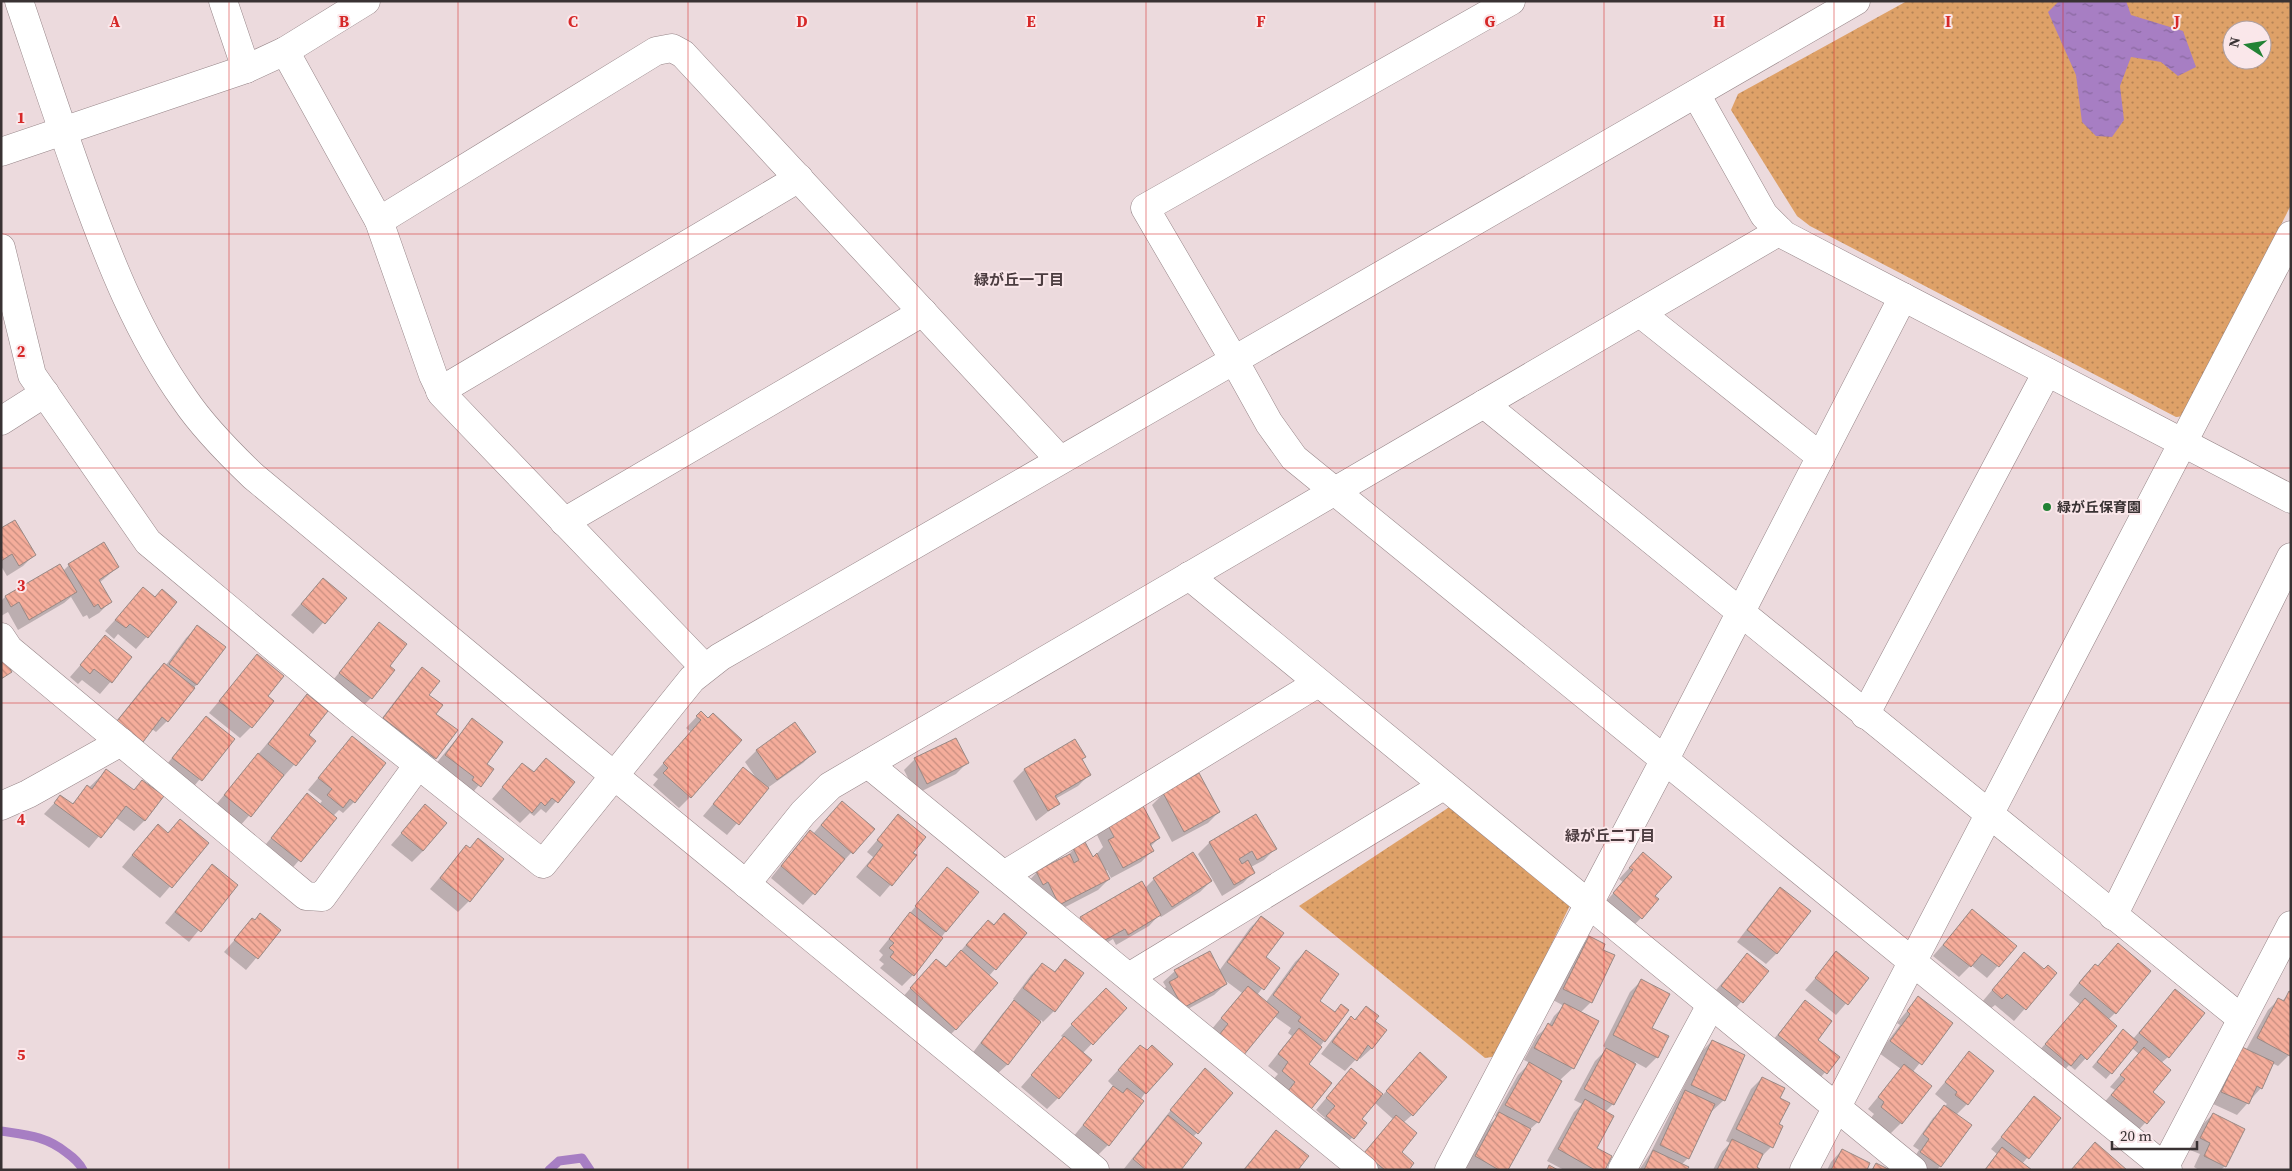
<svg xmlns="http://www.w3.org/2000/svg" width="2292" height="1171" font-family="'Source Serif 4','Noto Sans JP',serif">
	<defs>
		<pattern id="park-dots" width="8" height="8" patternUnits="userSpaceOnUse" patternTransform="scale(1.25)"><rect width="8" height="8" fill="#dea168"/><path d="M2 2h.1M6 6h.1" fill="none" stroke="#b58456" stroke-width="1.8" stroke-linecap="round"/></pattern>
		<pattern id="water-ripples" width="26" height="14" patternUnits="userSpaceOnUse" patternTransform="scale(1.25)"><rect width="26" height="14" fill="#a77ec3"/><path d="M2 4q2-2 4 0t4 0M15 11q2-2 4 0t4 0" fill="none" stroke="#89689f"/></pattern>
		<pattern id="building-back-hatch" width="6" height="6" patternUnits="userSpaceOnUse" patternTransform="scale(1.25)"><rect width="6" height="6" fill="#f5ad9b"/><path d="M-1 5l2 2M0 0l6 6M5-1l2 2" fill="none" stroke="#c78d7f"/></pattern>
	</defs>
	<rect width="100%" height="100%" fill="#ecdadd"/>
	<g fill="url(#park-dots)" fill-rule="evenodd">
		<path d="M1907 1H2291V205L2184 416 2176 417 1810 226 1797 216 1731 110 1738 94ZM2232 30H2262V60H2232Z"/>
		<polygon points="1451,806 1571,903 1498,1056 1485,1058 1299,906"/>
	</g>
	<polygon fill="url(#water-ripples)" points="2059,1 2126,1 2131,15 2183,31 2196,67 2178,76 2161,62 2131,57 2120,86 2124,120 2112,137 2096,136 2082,122 2076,75 2048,12"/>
	<g fill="#0003">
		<polygon points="1,530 34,555 23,566 7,576 1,566"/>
		<polygon points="69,565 118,567 99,583 110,602 99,613 89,619 87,615 83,617 71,597 64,603 18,630 8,612 1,616 1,601 5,597 60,566 63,571"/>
		<polygon points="143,589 155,598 176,603 136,649 118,634 114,639 105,631"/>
		<polygon points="312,591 345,598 313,634 291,615"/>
		<polygon points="379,624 388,667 371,698 360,709 329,685"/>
		<polygon points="197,627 197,684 167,721 156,732 152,729 131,752 107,733 153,675 164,664 166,665 186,638"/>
		<polygon points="105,637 131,658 100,694 82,680 78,684 70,677"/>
		<polygon points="257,656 251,727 240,738 209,713"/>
		<polygon points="422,669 427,695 435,714 435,758 424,769 373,730 411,680"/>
		<polygon points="307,696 307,735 315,741 239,827 214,807"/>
		<polygon points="701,712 708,719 690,797 679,808 653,785 658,779 653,775 691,732 686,728"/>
		<polygon points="206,717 233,739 190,791 162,770"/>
		<polygon points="472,720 485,764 492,769 469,797 434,766"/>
		<polygon points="794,724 814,752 803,763 766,789 727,835 703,816 743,768 756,778 745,762 756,751"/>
		<polygon points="352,738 354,802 343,813 339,810 333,816 335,818 289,872 261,850 307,795 319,805 322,801 308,790"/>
		<polygon points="1075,741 1084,757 1081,760 1089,775 1078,786 1055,799 1058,804 1036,821 1013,781 1024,770"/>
		<polygon points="546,759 573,782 546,813 541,809 534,816 530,813 520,823 492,799 522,764 533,773"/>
		<polygon points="915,759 967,763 956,774 916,794 904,770"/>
		<polygon points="106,771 133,791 142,782 145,820 134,831 115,817 89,848 44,814 60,797 71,805"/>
		<polygon points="1199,775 1219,812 1208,823 1172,842 1152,805 1163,794"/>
		<polygon points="425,806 423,851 412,862 391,845"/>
		<polygon points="831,813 873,829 803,905 771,878 799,843 810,832 813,834"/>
		<polygon points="898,816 911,853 915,856 880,897 856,877 873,857 867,852"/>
		<polygon points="1256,816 1275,849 1264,860 1251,867 1254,872 1243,883 1222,896 1198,854 1209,843"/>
		<polygon points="1108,824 1159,838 1150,847 1152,851 1141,862 1111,878 1107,870 1105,871 1109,879 1098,890 1048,916 1026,884 1037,872 1065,858 1074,849 1092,859 1103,847 1097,835"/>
		<polygon points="147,837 208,843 160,898 122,867"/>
		<polygon points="466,846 469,901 458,912 430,889"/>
		<polygon points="1632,865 1654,896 1641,918 1630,929 1603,905 1623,882 1619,879"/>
		<polygon points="212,866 236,885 189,942 165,923"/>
		<polygon points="947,868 946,931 913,975 902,986 880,968 884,964 879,960 883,955 879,951"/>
		<polygon points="1154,879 1211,881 1200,892 1161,917 1159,915 1149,926 1116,945 1113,939 1085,956 1070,929 1081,918 1145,888"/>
		<polygon points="1780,889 1777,953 1766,964 1737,942 1769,900"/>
		<polygon points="1972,911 2015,946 1987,978 1971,965 1959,977 1933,956"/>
		<polygon points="1004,915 1026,933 989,976 956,1029 945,1040 900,1000 925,972 945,969 977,932 993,925"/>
		<polygon points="1261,917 1264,957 1278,968 1257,995 1266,1002 1295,962 1306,951 1318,1001 1334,1013 1341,1006 1347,1010 1307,1064 1307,1112 1271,1082 1278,1074 1268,1066 1292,1036 1288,1033 1291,1028 1274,1016 1242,1055 1211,1030 1242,993 1222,978 1226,984 1214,995 1171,1018 1159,994 1166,987 1163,982 1175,971 1219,971 1250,928"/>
		<polygon points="252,920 280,930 246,970 224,952"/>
		<polygon points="1589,938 1591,1002 1580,1013 1597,1022 1573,1068 1561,1079 1538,1122 1528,1131 1507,1170 1469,1170 1465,1167 1489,1125 1497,1117 1495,1116 1518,1075 1530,1063 1524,1060 1537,1036 1549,1025 1554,1016 1564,1006 1553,1000 1578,949"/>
		<polygon points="2118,944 2115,1013 2108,1020 2115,1026 2075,1070 2069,1065 2059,1076 2035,1055 2081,1005 2069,995 2084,976 2095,965 2097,967"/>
		<polygon points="1837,953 1868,978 1836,1015 1805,990"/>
		<polygon points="1747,954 1767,971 1731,1014 1710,997"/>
		<polygon points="1065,961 1082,973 1054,1011 1043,1022 1041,1020 1008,1064 996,1075 971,1055 1003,1013 1015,1001 1013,999 1031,975 1042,964 1053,973"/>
		<polygon points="2013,965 2056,973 2014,1021 1995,1005 1990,1009 1982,1002"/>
		<polygon points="1641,981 1657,1057 1646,1068 1635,1062 1613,1104 1605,1112 1595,1148 1604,1170 1564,1170 1547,1161 1574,1112 1582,1104 1574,1100 1595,1061 1607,1049 1603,1046 1630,992"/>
		<polygon points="2175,990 2168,1057 2161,1063 2151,1092 2163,1103 2135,1134 2101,1106 2115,1090 2110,1087 2139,1054 2132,1048 2106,1079 2092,1067 2118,1036 2133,1039"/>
		<polygon points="2290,993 2291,1051 2289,1055 2278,1066 2272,1063 2261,1088 2237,1115 2211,1103 2231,1059 2246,1050 2268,1010 2279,999 2282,1001"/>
		<polygon points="1918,998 1951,1023 1912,1073 1901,1123 1890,1134 1870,1119 1874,1114 1868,1109 1901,1069 1879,1053 1900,1025 1897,1023"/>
		<polygon points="1095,1000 1125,1008 1083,1053 1058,1098 1047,1109 1021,1087 1064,1038 1061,1036"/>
		<polygon points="1806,1001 1816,1040 1838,1057 1815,1084 1767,1047"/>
		<polygon points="1366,1008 1373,1021 1372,1048 1360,1059 1358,1057 1345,1071 1321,1054 1340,1029 1351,1018 1354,1020"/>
		<polygon points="1712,1041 1724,1100 1712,1111 1710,1110 1688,1158 1681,1165 1686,1170 1639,1170 1650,1154 1701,1052"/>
		<polygon points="1140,1046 1145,1093 1108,1145 1097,1156 1073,1137 1114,1087 1108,1081"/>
		<polygon points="1969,1053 1967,1104 1956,1115 1940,1166 1937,1170 1918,1170 1910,1164 1919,1150 1913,1146 1933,1118 1947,1104 1935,1094"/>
		<polygon points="1409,1065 1412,1115 1403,1123 1400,1152 1407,1170 1361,1170 1354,1165 1393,1119 1374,1102 1360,1119 1365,1123 1342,1149 1316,1128 1325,1118 1316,1110 1351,1069 1382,1096"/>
		<polygon points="1762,1078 1778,1099 1778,1125 1771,1147 1760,1158 1756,1168 1759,1170 1713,1170 1722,1152 1730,1143 1726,1141 1751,1089"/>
		<polygon points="1194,1081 1232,1093 1193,1137 1179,1170 1123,1170"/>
		<polygon points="2034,1098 2060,1118 2022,1164 2030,1170 1984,1170 1997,1154 1991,1149"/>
		<polygon points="2213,1114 2225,1166 2221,1170 2199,1170 2194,1167 2200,1154 2190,1150 2202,1125"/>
		<polygon points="1276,1132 1296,1170 1243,1170 1265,1143"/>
		<polygon points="1842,1150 1865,1170 1827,1170 1831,1162"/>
	</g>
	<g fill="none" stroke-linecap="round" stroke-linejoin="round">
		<g stroke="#a77ec3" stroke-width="9">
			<path d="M1 1131C27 1135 46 1136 67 1153 74 1158 79 1162 83 1170"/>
			<polyline points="549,1170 559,1161 582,1158 590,1170"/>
		</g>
	</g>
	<g fill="url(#building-back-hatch)" stroke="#998985">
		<polygon points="15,520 36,555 19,566 12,554 1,561 1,528"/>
		<polygon points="104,542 119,567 99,580 112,602 101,609 98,604 94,607 68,564"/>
		<polygon points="60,564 77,592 29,620 19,602 11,607 5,596"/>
		<polygon points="323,578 347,598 325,624 301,604"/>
		<polygon points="143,587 155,597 162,589 177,602 148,638 130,624 126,628 115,620"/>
		<polygon points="379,622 407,644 390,666 395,670 372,699 339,673"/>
		<polygon points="197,625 226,647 197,685 169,664"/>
		<polygon points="105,635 132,657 112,683 94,669 90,674 80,665"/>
		<polygon points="1,654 12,672 1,679"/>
		<polygon points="257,654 284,676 268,696 274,701 252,728 219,701"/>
		<polygon points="164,663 195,688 168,722 162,717 143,742 117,721"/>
		<polygon points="422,667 440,681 429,695 443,705 436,714 458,730 436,759 383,718"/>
		<polygon points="307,694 328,711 309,735 316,741 296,766 268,744"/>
		<polygon points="701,711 708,718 713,713 742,740 691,798 663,773 668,768 663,763 701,720 696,716"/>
		<polygon points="206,716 235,739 202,781 172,758"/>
		<polygon points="472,718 503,742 487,764 494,769 481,787 472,780 474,777 445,755"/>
		<polygon points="795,722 816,752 777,780 756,750"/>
		<polygon points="352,736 386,763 355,803 350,799 343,808 327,795 332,789 318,778"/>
		<polygon points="956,738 969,763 927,784 914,758"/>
		<polygon points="1075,739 1086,757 1082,759 1091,775 1055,796 1060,804 1048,811 1024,769"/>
		<polygon points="258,753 284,775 251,817 224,795"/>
		<polygon points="546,758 575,782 558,803 552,798 545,806 541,802 532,813 502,787 522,763 534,772"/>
		<polygon points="743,767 769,788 739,825 713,804"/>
		<polygon points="106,769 134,790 142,780 164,796 145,821 126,806 101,838 54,803 60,795 73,804 87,785 92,789"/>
		<polygon points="1199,773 1220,812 1184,832 1163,793"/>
		<polygon points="307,793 337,818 301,862 271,838"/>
		<polygon points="842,801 875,829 853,854 821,825"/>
		<polygon points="425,804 447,823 423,851 401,833"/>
		<polygon points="1142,804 1160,838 1150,844 1154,851 1123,868 1108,840 1114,837 1107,823"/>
		<polygon points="898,814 926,837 913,853 917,855 892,886 867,866 883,845 877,840"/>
		<polygon points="1256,814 1277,849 1257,860 1252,851 1239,859 1242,864 1248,860 1255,873 1234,885 1209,842"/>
		<polygon points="180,819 209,843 172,888 132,855 158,824 168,833"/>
		<polygon points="810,830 845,859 815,895 781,866"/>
		<polygon points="478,838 504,859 470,902 440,878 466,845 470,848"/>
		<polygon points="1085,842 1093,857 1097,853 1110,879 1059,905 1048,882 1043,885 1036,871 1070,854 1074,863 1079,860 1073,848"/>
		<polygon points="1193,852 1212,881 1172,907 1153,878"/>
		<polygon points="1643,852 1672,877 1655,896 1659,899 1642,919 1613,893 1633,870 1629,868"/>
		<polygon points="212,864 238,885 201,932 175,912"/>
		<polygon points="947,867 979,892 946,932 915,906"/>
		<polygon points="1142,881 1161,915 1128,935 1125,929 1096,945 1080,917"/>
		<polygon points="1780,887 1811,911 1777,954 1747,930"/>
		<polygon points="1972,909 2017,946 1999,967 1982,954 1971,967 1943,945"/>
		<polygon points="910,912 943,938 914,976 890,957 894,952 889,948 894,943 889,939"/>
		<polygon points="260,913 281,930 258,959 234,940 252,918 255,920"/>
		<polygon points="1004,913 1027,933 996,970 966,945 988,920 994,925"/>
		<polygon points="1261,916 1284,933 1266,957 1280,968 1264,990 1227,962"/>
		<polygon points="1589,936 1605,944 1603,950 1615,955 1592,1003 1563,989"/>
		<polygon points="2118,943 2151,971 2116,1014 2079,983 2095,964 2098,966"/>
		<polygon points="961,950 998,983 956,1030 910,988 936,959 946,967"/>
		<polygon points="1306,950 1339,974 1320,1001 1335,1012 1341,1004 1349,1010 1325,1042 1298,1021 1301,1017 1273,995"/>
		<polygon points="1210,951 1227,984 1183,1008 1169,982 1178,977 1174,970"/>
		<polygon points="1836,951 1869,978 1848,1005 1815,978"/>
		<polygon points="2024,952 2044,969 2048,965 2057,973 2026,1010 2007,994 2002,999 1992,990"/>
		<polygon points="1747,953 1769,971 1743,1003 1721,986"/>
		<polygon points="1065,959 1084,973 1055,1012 1023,988 1042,963 1055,972"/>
		<polygon points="1641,979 1670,994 1652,1028 1669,1036 1658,1058 1613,1035"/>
		<polygon points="1248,986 1279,1012 1243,1056 1219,1035 1228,1024 1221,1018"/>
		<polygon points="1106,988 1127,1008 1093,1045 1071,1024"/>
		<polygon points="2175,989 2205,1013 2169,1058 2139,1033"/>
		<polygon points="2289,991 2291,992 2290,1056 2257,1038 2278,998 2284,1001"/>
		<polygon points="1918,996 1953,1023 1922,1065 1890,1041 1910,1014 1907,1011"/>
		<polygon points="2085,998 2117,1026 2087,1060 2081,1054 2071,1066 2045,1044"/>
		<polygon points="1014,1000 1041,1022 1008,1065 981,1043"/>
		<polygon points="1805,1000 1832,1021 1818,1040 1840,1057 1827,1074 1778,1035"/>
		<polygon points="1564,1003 1599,1021 1574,1069 1534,1048 1548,1023 1552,1026"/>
		<polygon points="1366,1006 1379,1016 1375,1021 1387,1030 1372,1049 1368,1045 1357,1061 1332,1042 1351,1016 1355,1020"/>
		<polygon points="1299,1028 1322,1047 1309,1064 1332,1083 1308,1113 1285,1095 1295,1082 1282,1071 1288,1062 1278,1054"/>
		<polygon points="2123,1029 2138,1042 2112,1074 2097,1062"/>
		<polygon points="1064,1036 1092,1060 1059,1099 1031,1075"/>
		<polygon points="1712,1040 1745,1055 1725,1101 1691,1085"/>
		<polygon points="1140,1045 1147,1050 1152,1045 1173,1064 1146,1094 1118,1070"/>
		<polygon points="2144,1047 2171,1070 2153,1092 2165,1102 2147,1124 2111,1095 2125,1079 2120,1075"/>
		<polygon points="2242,1047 2274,1062 2262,1089 2257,1086 2249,1104 2221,1092"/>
		<polygon points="1606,1048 1636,1064 1614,1105 1584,1089"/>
		<polygon points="1969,1051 1994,1071 1968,1105 1955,1095 1957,1092 1945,1082"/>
		<polygon points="1420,1052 1447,1077 1413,1116 1386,1091"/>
		<polygon points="1529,1062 1562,1081 1539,1123 1505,1105"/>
		<polygon points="1904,1064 1932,1086 1902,1124 1881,1107 1884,1102 1878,1097"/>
		<polygon points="1205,1068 1233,1093 1198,1134 1170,1110"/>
		<polygon points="1351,1068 1383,1094 1362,1119 1367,1123 1354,1139 1326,1116 1335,1106 1326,1098"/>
		<polygon points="1762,1077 1785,1088 1780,1098 1790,1103 1779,1124 1783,1126 1773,1148 1736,1129"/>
		<polygon points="1113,1086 1123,1093 1127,1088 1144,1101 1109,1146 1083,1125"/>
		<polygon points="1685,1090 1715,1104 1689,1159 1660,1145"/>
		<polygon points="2034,1096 2061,1118 2029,1159 2001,1137"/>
		<polygon points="1585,1099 1614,1116 1597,1148 1612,1156 1605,1170 1595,1170 1558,1149"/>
		<polygon points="1944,1105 1972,1125 1941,1167 1920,1152 1929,1139 1923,1134"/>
		<polygon points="1499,1112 1531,1129 1508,1170 1499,1170 1475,1156"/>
		<polygon points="2213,1113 2245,1129 2226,1167 2204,1156 2210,1143 2200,1138"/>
		<polygon points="1168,1115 1202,1143 1181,1170 1146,1170 1133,1159"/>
		<polygon points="1396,1115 1417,1133 1402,1152 1414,1163 1409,1170 1385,1170 1364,1153"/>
		<polygon points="1276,1130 1309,1156 1298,1170 1244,1170"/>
		<polygon points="1732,1139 1763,1154 1757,1167 1761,1170 1717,1170"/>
		<polygon points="2095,1142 2127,1170 2071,1170"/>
		<polygon points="2002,1147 2032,1170 1985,1170"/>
		<polygon points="1842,1149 1870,1163 1867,1170 1831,1170"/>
		<polygon points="1653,1150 1689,1167 1687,1170 1644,1170"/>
		<polygon points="1876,1163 1890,1170 1872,1170"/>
		<polygon points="1549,1165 1558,1170 1547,1170"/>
	</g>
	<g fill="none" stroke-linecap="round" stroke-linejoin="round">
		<defs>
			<g id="minor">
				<path d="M19 1C40 63 60 124 82 185 109 260 138 334 185 400 204 428 229 453 253 476L561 732 1095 1170"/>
				<polyline points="223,1 246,69"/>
				<polyline points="1511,1 1145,208 1234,360 1269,423 1294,458 2168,1170"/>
				<polyline points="285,51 379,221 433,375 442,394 705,668"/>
				<polyline points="1696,94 1764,215 1784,235 2291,499"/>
				<polyline points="1,152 246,69 285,51 366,1"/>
				<polyline points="379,221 656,51 672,48 683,54 1060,460"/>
				<polyline points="1,248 32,375 148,542 353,713 543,864 692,679 720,657 1856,1"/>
				<polyline points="1640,313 1821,457"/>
				<polyline points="440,391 799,178"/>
				<polyline points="1484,404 2242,1019"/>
				<polyline points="1,421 45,393"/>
				<polyline points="564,522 923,312"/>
				<polyline points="1189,576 1913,1170"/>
				<polyline points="1,637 9,649 306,896 322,897 418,765"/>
				<polyline points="1865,715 2047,372"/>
				<polyline points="868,764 1364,1170"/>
				<polyline points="1,806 28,794 121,742"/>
				<polyline points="1004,875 1318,683"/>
				<polyline points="746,884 803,813 830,786 1780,231"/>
				<polyline points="2113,916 2291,557"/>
				<polyline points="1129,977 1443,786"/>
				<polyline points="1449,1170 1665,759 1903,297"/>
				<polyline points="1622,1170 1711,1005"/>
				<polyline points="1804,1170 2291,235"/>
				<polyline points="2163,1170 2291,925"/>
			</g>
		</defs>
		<use href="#minor" stroke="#968588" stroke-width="29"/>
		<use href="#minor" stroke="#fff" stroke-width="28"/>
	</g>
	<path fill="none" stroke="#d62828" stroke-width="1" stroke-opacity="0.55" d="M229 1V1170M458 1V1170M688 1V1170M917 1V1170M1146 1V1170M1375 1V1170M1604 1V1170M1834 1V1170M2063 1V1170M1 234H2291M1 468H2291M1 703H2291M1 937H2291"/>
	<circle fill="#228234" stroke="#fae7ea" stroke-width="2" cx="2047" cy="507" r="5"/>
	<g text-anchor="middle" stroke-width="4" stroke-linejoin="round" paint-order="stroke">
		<g font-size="14" font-weight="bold" fill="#393233" stroke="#fae7ea" text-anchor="start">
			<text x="2057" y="512">緑が丘保育園</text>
		</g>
		<g font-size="15" font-weight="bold" fill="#4b3c3f" stroke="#fae7ea">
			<text x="1019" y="285">緑が丘一丁目</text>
			<text x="1610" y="841">緑が丘二丁目</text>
		</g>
	</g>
	<g font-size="16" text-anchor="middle" font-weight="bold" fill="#d62828" stroke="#fae7ea" stroke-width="4" stroke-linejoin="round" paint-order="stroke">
		<text x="115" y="27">A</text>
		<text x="344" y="27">B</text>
		<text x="573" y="27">C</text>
		<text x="802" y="27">D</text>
		<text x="1031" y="27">E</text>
		<text x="1261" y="27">F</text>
		<text x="1490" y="27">G</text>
		<text x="1719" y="27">H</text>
		<text x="1948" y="27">I</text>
		<text x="2177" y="27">J</text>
		<text x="21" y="123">1</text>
		<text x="21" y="357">2</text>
		<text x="21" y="591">3</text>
		<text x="21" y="825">4</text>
		<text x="21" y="1060">5</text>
	</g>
	<rect width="2292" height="1171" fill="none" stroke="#393233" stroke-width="5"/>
	<g transform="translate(2247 45) rotate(282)"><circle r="24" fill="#fae7ea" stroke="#ad9fa1"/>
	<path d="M0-4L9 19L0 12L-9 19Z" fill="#228234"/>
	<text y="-8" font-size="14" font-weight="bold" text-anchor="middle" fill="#393233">N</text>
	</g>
	<path d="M2112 1141v8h85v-8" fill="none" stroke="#393233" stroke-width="2.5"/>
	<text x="2120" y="1141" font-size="15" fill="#393233" stroke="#fae7ea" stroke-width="4" paint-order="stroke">20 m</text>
</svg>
